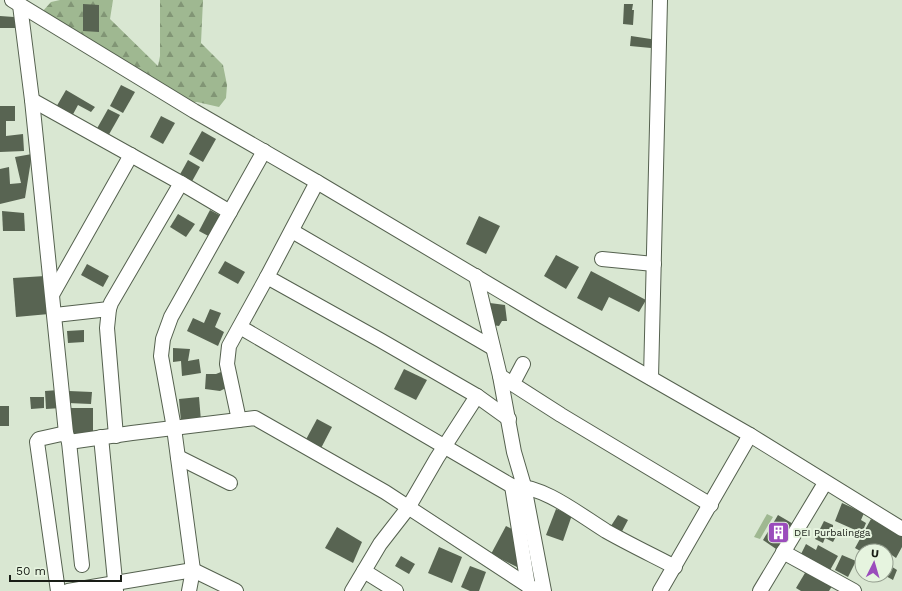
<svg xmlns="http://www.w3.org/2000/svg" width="902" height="591" font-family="'Work Sans',sans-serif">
	<defs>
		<pattern id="forest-firs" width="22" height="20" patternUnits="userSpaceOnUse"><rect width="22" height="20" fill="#9fb891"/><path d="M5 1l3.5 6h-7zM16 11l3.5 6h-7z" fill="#819575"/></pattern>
	</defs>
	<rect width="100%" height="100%" fill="#d9e7d2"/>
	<polygon fill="#9fb891" points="767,514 773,517 760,539 754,537"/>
	<polygon fill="url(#forest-firs)" points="60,0 113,0 110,19 158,66 160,56 160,0 203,0 201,43 223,65 227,85 226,98 219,107 197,102 181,104 112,69 101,62 42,12 51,2"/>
	<g fill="#586452">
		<polygon points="83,4 99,5 99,32 83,31"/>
		<polygon points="624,4 633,4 632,10 634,10 633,25 623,24"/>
		<polygon points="0,16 14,17 17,28 0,28"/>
		<polygon points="631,36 651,39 651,48 630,46"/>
		<polygon points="121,85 135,92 123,113 110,106"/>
		<polygon points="66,90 95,107 91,112 78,105 71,118 55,109"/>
		<polygon points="0,106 15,106 15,121 6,121 6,136 23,134 24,151 0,152"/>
		<polygon points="108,109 120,115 107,138 95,132"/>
		<polygon points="161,116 175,123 163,144 150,137"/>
		<polygon points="202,131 216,139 203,162 189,154"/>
		<polygon points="32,154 25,198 0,204 0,169 9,167 10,184 21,183 15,157"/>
		<polygon points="188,160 200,167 190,185 178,178"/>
		<polygon points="210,210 223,217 212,238 199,231"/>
		<polygon points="2,211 24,213 25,231 3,231"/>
		<polygon points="178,214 195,224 186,237 170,227"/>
		<polygon points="479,216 500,226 486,254 466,244"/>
		<polygon points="556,255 579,267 566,289 544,276"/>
		<polygon points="225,261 245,272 238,284 218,273"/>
		<polygon points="87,264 109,276 103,287 81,275"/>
		<polygon points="591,271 646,300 639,312 609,297 602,311 577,298"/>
		<polygon points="45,276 49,314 16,317 13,278"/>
		<polygon points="490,303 505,305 507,321 502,321 499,326 492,325"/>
		<polygon points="210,309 221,313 215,327 224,332 218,346 187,331 193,318 204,323"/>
		<polygon points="84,330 84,342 68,343 67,331"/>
		<polygon points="173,348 190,349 188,361 199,359 201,373 182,376 181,361 173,362"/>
		<polygon points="404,369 427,380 416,400 394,389"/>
		<polygon points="226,370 230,386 220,391 205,389 206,374 216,374"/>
		<polygon points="59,390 61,408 46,409 45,391"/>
		<polygon points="69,391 92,392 91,404 68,403"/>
		<polygon points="30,397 44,397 44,408 31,409"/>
		<polygon points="199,397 201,421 181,422 179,399"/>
		<rect x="0" y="406" width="9" height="20"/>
		<polygon points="70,408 93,408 93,436 71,437"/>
		<polygon points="317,419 332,427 318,454 303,445"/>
		<polygon points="842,503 864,513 861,520 866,523 862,533 835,521"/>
		<polygon points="556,509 572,515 563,541 546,535"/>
		<polygon points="618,515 628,520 620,535 609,529"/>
		<polygon points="778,515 795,525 779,551 763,540"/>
		<polygon points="871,519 902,536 902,547 896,558 886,551 862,551 862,552 855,548"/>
		<polygon points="824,521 833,525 833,529 839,531 833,542 825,538 823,543 815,539"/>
		<polygon points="506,526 524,535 519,568 491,554"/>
		<polygon points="337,527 362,542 353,563 325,548"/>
		<polygon points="806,544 816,550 818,545 838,556 829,572 800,556"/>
		<polygon points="439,547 462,557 452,583 428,573"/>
		<polygon points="842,555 856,561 848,577 835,570"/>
		<polygon points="401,556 415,564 409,574 395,566"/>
		<polygon points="886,563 897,570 893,580 884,575 886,575"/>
		<polygon points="470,566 486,572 479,591 470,591 461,587"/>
		<polygon points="808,568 834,583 829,591 801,591 796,588"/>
	</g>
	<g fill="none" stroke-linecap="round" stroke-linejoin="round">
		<defs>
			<g id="street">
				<polyline points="12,0 194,111 317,182 544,317 750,435 902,529"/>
				<polyline points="20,5 32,100 66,433 69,442 82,565"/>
				<polyline points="32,100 181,183 230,212"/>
				<polyline points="317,182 267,277 380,340 477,396 509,419"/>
				<polyline points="292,231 493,348"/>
				<polyline points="602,259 654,264"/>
				<polyline points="476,276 500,376 514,452 524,486 544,591"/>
				<polyline points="53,293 131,155"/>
				<polyline points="55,315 109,309"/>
				<path d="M240 327 512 486C543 485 580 515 606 531 629 544 652 555 675 567"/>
				<polyline points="500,376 561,415 711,505"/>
				<polyline points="651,378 660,0"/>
				<polyline points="513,383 523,364"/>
				<polyline points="239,420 227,364 229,346 267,277"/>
				<polyline points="116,436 107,328 109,309 111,303 181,183"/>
				<polyline points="101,437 116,591"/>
				<polyline points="69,442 132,433 255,418 385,492 530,587 540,591"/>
				<polyline points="178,457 230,483"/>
				<polyline points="512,486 528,586"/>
				<polyline points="783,552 854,591"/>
				<polyline points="364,571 396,591"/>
				<polyline points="58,591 37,442 39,439 66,433"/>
				<polyline points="68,591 193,570 236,591"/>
				<polyline points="189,591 193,570 174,428 161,356 163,339 171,317 264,151"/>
				<polyline points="352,591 380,544 408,508 437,458 477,396"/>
				<polyline points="660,591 750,435"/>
				<polyline points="760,591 825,483"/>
			</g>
		</defs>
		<use href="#street" stroke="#55614f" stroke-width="16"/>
		<use href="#street" stroke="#fff" stroke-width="14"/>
	</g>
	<defs>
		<symbol id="building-square" viewBox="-11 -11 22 22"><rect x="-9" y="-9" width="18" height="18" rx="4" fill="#9b4cbc" stroke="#e6f4df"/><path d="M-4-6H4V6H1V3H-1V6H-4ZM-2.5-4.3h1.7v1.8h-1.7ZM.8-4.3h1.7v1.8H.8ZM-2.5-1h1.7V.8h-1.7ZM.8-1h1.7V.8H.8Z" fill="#fff"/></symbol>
	</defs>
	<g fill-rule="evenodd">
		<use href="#building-square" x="766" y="520" width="25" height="25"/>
	</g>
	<g text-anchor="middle" stroke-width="4" stroke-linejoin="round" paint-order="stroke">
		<g font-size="10" fill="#191d16" stroke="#e6f4df" text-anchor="start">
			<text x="794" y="536">DEI Purbalingga</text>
		</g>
	</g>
	<g transform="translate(874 563) rotate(5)"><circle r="19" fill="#e6f4df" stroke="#949e8f"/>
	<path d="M0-3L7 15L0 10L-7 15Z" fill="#9b4cbc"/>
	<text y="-6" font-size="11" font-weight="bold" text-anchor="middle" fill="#191d16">U</text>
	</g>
	<path d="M10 575v6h111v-6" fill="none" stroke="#191d16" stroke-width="2"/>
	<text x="16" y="575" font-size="12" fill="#191d16" stroke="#e6f4df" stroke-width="3" paint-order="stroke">50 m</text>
</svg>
